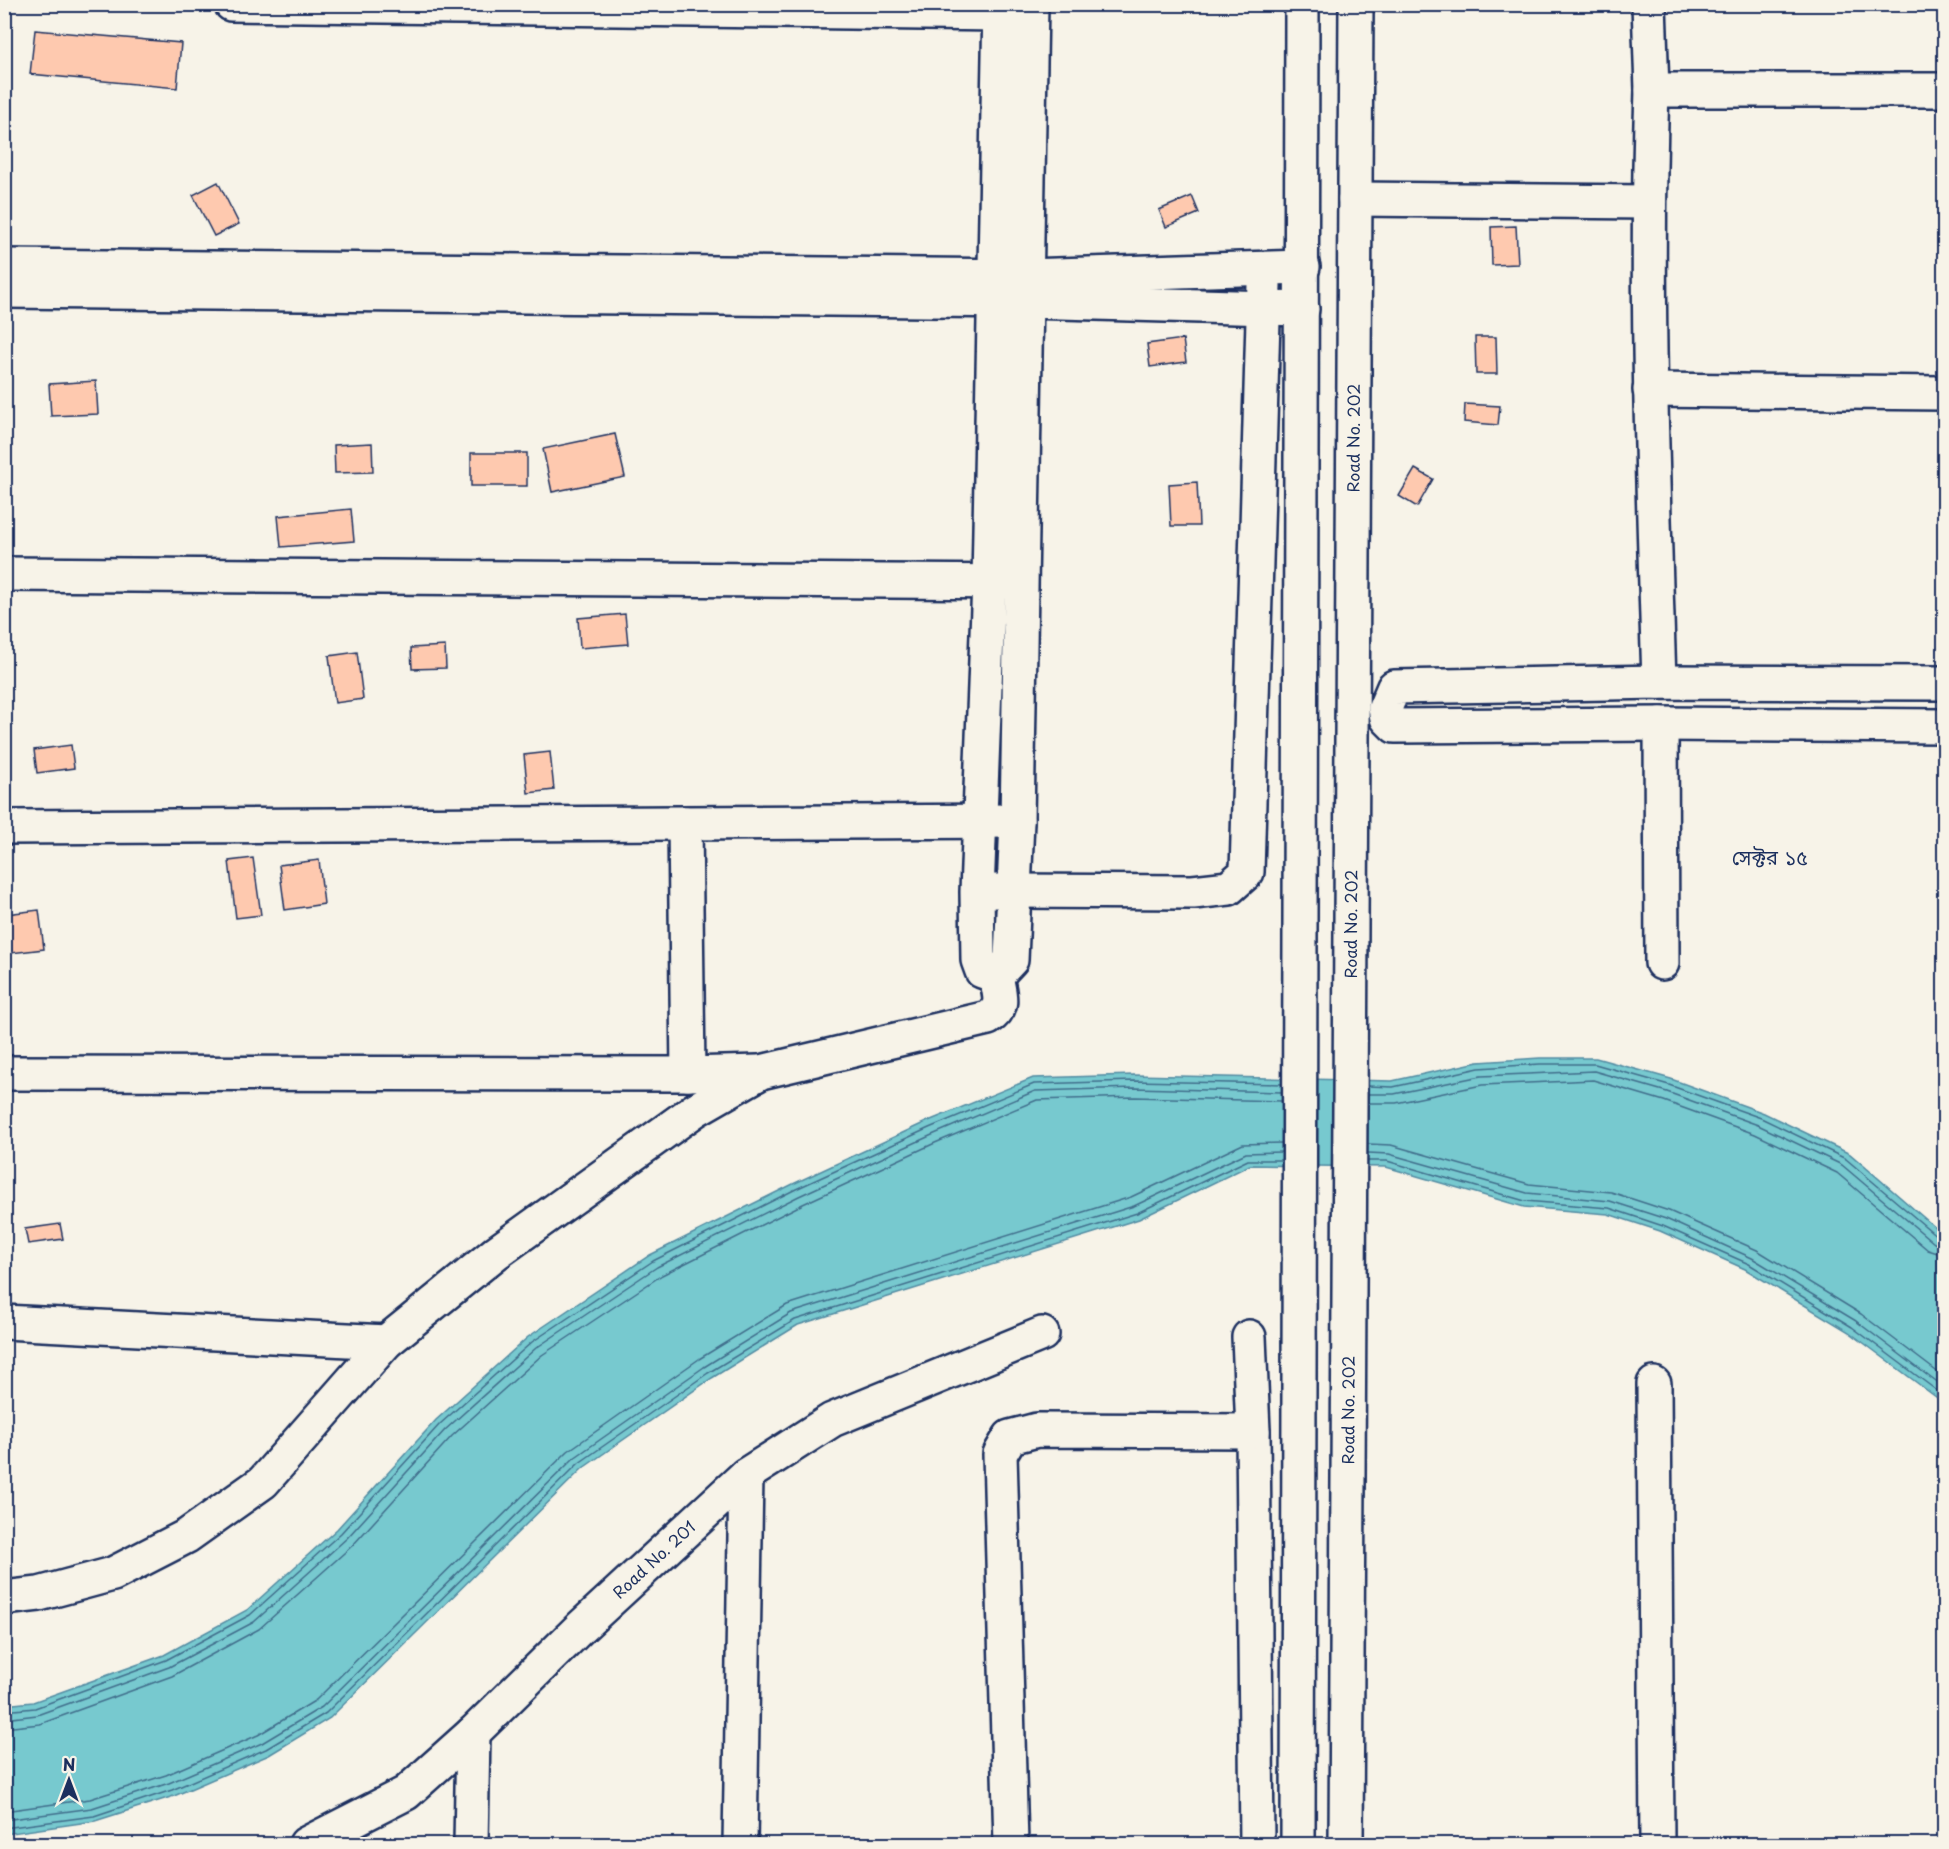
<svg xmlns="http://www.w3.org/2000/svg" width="1949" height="1849" font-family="'Playpen Sans','Noto Sans Bengali',sans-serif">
	<rect width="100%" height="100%" fill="#f7f3e8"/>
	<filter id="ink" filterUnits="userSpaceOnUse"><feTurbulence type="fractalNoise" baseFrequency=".0167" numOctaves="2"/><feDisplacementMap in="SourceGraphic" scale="12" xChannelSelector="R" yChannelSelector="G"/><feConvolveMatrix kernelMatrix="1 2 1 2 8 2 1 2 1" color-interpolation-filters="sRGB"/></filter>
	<g filter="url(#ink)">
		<polygon fill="#77c9cf" stroke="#528ba2" stroke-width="1.5" points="1540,1058 1596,1058 1671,1079 1764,1113 1850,1154 1944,1235 1944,1403 1849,1332 1745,1269 1660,1231 1608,1214 1524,1207 1386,1167 1250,1165 1139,1219 798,1325 712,1378 583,1468 330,1718 269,1755 174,1796 95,1821 5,1834 4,1705 33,1702 164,1655 247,1610 337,1529 436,1420 528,1337 650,1255 793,1184 926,1122 1033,1078 1134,1075 1392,1081 1478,1062"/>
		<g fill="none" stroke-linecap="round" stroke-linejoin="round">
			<g stroke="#406d8b" stroke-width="1.5">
				<polyline points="1368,1086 1393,1087 1479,1068 1540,1064 1595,1064 1669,1085 1761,1118 1846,1159 1938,1237 1944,1239"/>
				<polyline points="1368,1094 1394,1094 1481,1076 1594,1071 1667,1092 1758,1125 1842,1165 1934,1243 1944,1246"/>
				<polyline points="1368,1103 1396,1103 1482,1085 1593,1080 1664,1101 1755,1134 1837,1173 1928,1250 1944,1255"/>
				<polyline points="1368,1144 1391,1145 1529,1184 1611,1192 1669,1211 1757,1250 1861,1314 1944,1377"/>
				<polyline points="1368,1153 1389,1154 1527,1193 1610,1201 1666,1219 1752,1258 1856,1321 1944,1388"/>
				<polyline points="1368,1161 1387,1161 1525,1201 1609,1208 1663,1226 1749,1264 1852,1327 1944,1396"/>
				<polyline points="4,1711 35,1708 166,1660 250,1615 341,1533 440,1424 532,1342 653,1261 796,1189 929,1128 1034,1084 1134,1081 1282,1084"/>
				<polyline points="4,1719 37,1715 169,1667 254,1622 347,1538 445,1430 536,1348 657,1267 799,1196 932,1135 1035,1091 1135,1088 1282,1092"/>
				<polyline points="4,1728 40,1724 172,1676 259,1629 353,1545 452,1436 542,1355 662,1275 803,1204 935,1143 1037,1100 1135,1097 1282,1101"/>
				<polyline points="4,1811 90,1799 166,1775 258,1735 316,1700 568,1451 699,1359 787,1305 1131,1197 1243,1144 1282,1143"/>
				<polyline points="4,1820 92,1808 169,1783 262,1743 322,1707 574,1458 704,1367 791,1313 1134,1206 1246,1153 1282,1152"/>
				<polyline points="4,1828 94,1816 172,1790 266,1749 326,1713 579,1463 708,1373 795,1320 1137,1213 1248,1160 1281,1160"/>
			</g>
		</g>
		<g fill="#fec9af" stroke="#1b2f5e" stroke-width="1.5">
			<polygon points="35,30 181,43 177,88 30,74"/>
			<polygon points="218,182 239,224 214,236 193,195"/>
			<polygon points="1192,196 1199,213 1166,227 1159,210"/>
			<polygon points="1516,226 1518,264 1492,265 1491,227"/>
			<polygon points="1475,337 1496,337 1497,374 1476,374"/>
			<polygon points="1183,339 1186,362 1150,367 1147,344"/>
			<polygon points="96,381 98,414 51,416 49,384"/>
			<polygon points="1465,404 1500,406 1498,425 1464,422"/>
			<polygon points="615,434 625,477 552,492 543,449"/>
			<polygon points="372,443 373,472 335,473 334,445"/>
			<rect x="471" y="453" width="56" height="33"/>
			<polygon points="1415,469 1433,479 1417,507 1399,496"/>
			<polygon points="1197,482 1199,526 1171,526 1169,484"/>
			<polygon points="351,509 354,541 281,547 278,516"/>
			<polygon points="625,614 628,644 580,648 578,618"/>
			<polygon points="445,646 446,668 412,669 411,648"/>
			<polygon points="357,652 363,699 335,703 329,656"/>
			<polygon points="71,745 74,768 37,773 34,750"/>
			<polygon points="550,752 554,790 528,793 524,755"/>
			<polygon points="253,858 261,915 236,918 229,861"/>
			<polygon points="319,860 324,904 285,910 279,865"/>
			<polygon points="39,910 44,949 11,953 6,914"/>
			<polygon points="60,1224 63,1239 28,1244 25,1229"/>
		</g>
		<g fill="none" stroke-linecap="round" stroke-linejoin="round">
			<defs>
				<g id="minor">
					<polyline points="231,4 1000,14"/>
					<polyline points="1649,4 1652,90 1944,90"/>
					<path d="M1652 90C1645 287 1653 484 1659 682"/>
					<polyline points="1355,199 1648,202"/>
					<polyline points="4,266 1026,276 1303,267"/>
					<polyline points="4,291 1025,301 1302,309"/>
					<polyline points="1650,390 1944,393"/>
					<polyline points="4,574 1020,582"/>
					<polyline points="1944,683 1659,682 1394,687 1385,708 1387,718 1395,726 1661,724 1944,726"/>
					<polyline points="1661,724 1662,963"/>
					<polyline points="685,823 688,1074"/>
					<polyline points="4,827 1017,821"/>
					<polyline points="992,891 1193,892 1229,888 1247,872 1264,285"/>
					<polyline points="996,976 982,971 978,960 977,892 989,582 1000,4"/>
					<polyline points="996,976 1011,960 1017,821 1031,4"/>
					<polyline points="4,1073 688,1074 759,1072"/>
					<polyline points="4,1322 386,1342"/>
					<polyline points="1249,1337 1253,1431 1257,1844"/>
					<polyline points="1654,1384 1657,1844"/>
					<path d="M4 1598 39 1594 113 1574 187 1536 263 1482 386 1342 497 1252 695 1110 761 1072 988 1018C1006 1007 999 994 996 976"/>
					<path id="s1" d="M306 1844 406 1793 473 1733 580 1628 746 1475 832 1420 1042 1334"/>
					<polyline points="471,1844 473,1733"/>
					<polyline points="740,1844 746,1475"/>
					<polyline points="1011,1844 1000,1454 1010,1437 1037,1430 1253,1431"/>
				</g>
				<g id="tertiary">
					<polyline points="1298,1844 1302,4"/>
					<path id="s2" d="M1346 1844 1356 4"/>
				</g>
			</defs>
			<use href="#minor" stroke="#1b2f5e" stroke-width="38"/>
			<use href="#tertiary" stroke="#1b2f5e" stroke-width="38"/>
			<use href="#minor" stroke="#f7f3e8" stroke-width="33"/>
			<use href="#tertiary" stroke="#f7f3e8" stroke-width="33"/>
		</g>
	</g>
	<g text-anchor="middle" stroke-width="6" stroke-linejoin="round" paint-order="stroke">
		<g font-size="16" fill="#1b2f5e" stroke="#f7f3e8">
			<text dy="6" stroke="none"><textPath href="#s2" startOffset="1406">Road No. 202</textPath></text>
			<text dy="6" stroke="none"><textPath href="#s2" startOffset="920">Road No. 202</textPath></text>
			<text dy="6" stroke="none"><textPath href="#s2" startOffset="434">Road No. 202</textPath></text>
			<text dy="6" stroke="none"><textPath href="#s1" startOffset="453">Road No. 201</textPath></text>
		</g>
		<g font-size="20" fill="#1b2f5e" stroke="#f7f3e8">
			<text x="1770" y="865">সেক্টর ১৫</text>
		</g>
	</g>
	<rect width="1949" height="1849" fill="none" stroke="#f7f3e8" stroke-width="24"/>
	<rect x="12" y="12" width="1925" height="1825" fill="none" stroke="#1b2f5e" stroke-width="2" filter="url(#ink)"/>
	<g transform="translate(69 1780)" stroke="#f7f3e8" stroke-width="4.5" paint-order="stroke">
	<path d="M0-4.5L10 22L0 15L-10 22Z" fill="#1b2f5e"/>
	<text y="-9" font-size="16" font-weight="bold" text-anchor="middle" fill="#1b2f5e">N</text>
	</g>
</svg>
